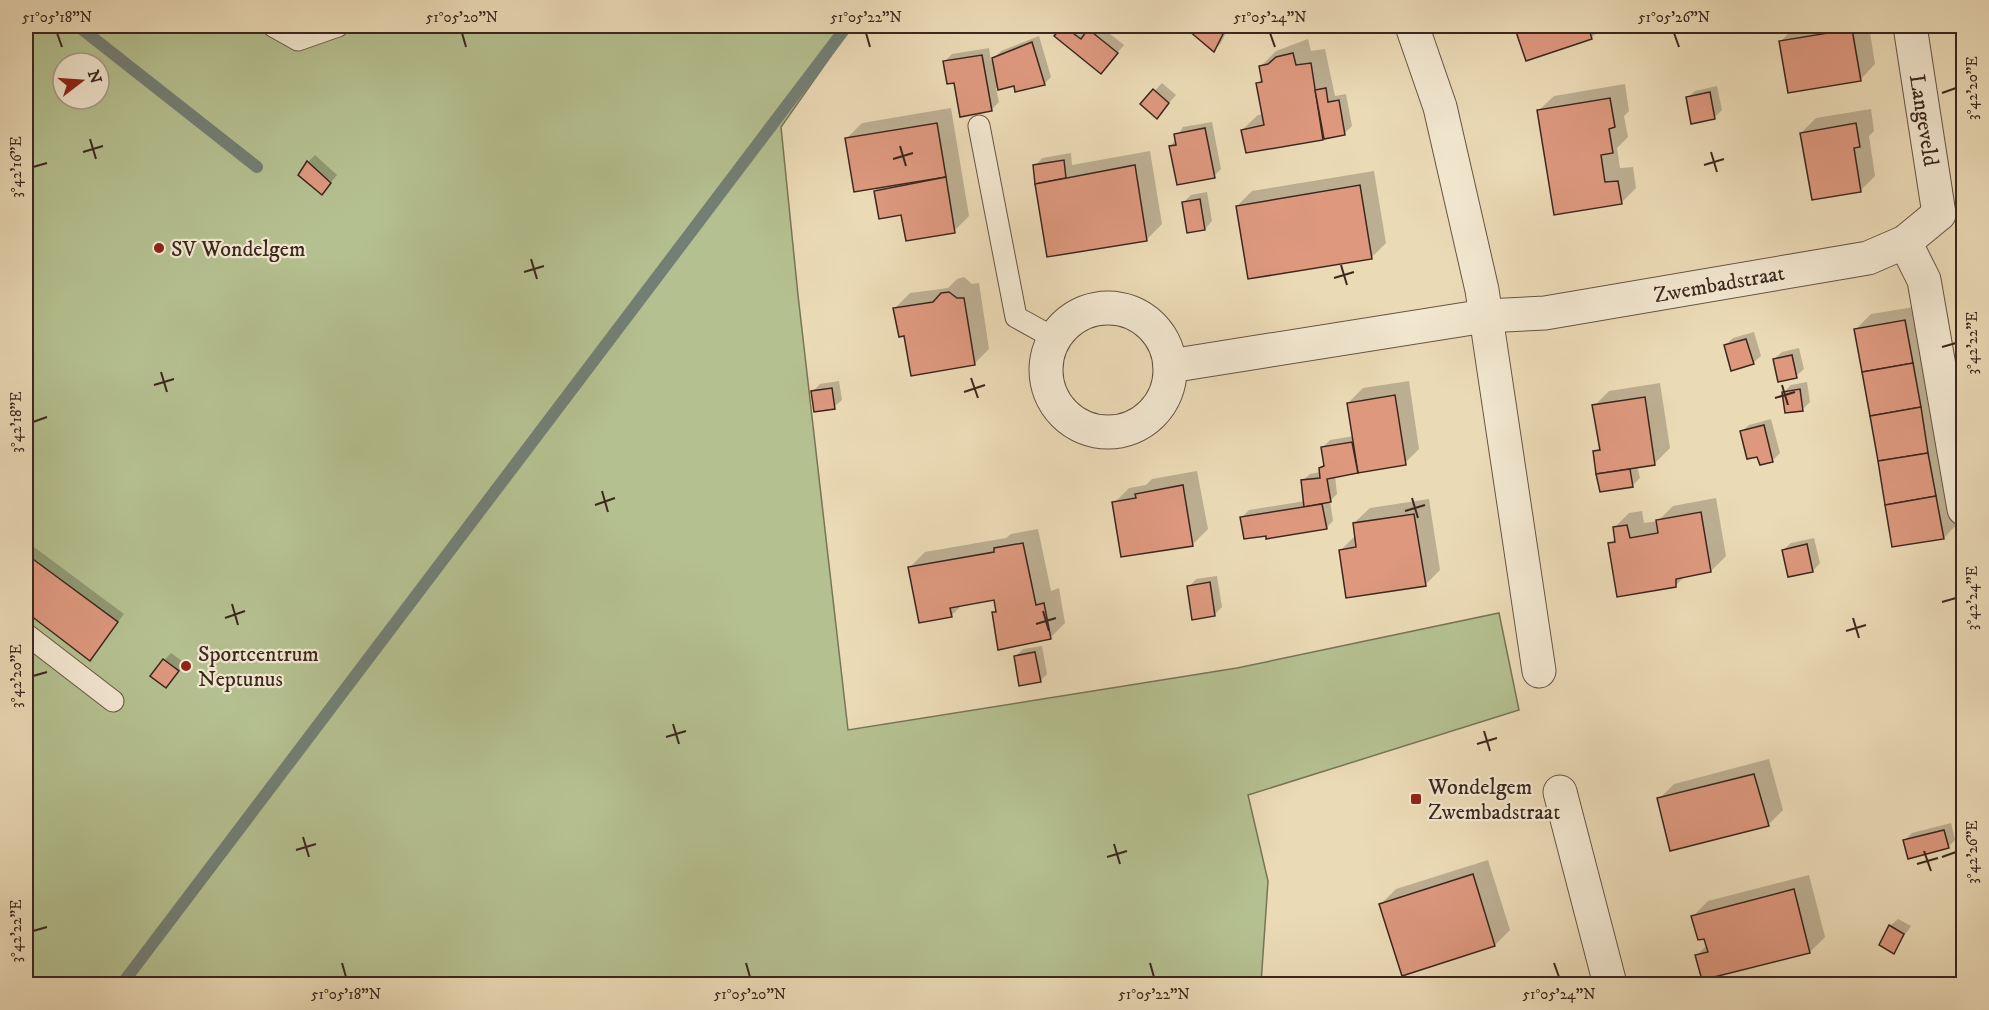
<svg xmlns="http://www.w3.org/2000/svg" width="1989" height="1010" font-family="'IM FELL DW Pica',serif">
	<rect width="100%" height="100%" fill="#ebdab6"/>
	<filter id="stains"><feTurbulence type="fractalNoise" baseFrequency=".00333" numOctaves="4"/><feColorMatrix values="0 0 0 0 .2 0 0 0 0 .09 0 0 0 0 .02 0 0 0 .5 -.17"/></filter>
	<radialGradient id="worn" r=".72"><stop offset=".6" stop-color="#630" stop-opacity="0"/><stop offset="1" stop-color="#630" stop-opacity=".3"/></radialGradient>
	<path fill="#b5c090" stroke="#787456" stroke-width="1.5" fill-rule="evenodd" d="M26 26H852L781 127 798 295 848 730 1237 668 1499 613 1519 710 1248 795 1268 881 1261 984H26ZM63 63H99V99H63Z"/>
	<g fill="#0003">
		<polygon points="1065,26 1080,26 1088,32 1094,26 1100,26 1124,45 1101,72 1056,36"/>
		<polygon points="1191,26 1229,26 1221,43 1214,50 1191,30"/>
		<polygon points="1516,26 1604,26 1591,38 1527,59"/>
		<polygon points="1796,26 1869,26 1875,64 1860,80 1781,41"/>
		<polygon points="1039,36 1051,77 1044,84 1015,84 996,88 999,102 991,110 955,81 944,62 952,54 989,48 991,61 1001,51"/>
		<polygon points="1308,39 1311,51 1325,49 1335,96 1346,94 1352,126 1344,134 1323,139 1242,130 1258,115 1264,114 1258,83 1263,78 1261,66 1276,51"/>
		<polygon points="1162,83 1176,95 1164,109 1142,104"/>
		<polygon points="1625,84 1629,111 1624,116 1628,137 1617,148 1620,168 1633,167 1636,188 1621,203 1538,111 1554,96"/>
		<polygon points="1717,86 1722,110 1715,117 1692,122 1687,98 1695,91"/>
		<polygon points="951,108 969,216 954,231 903,213 880,217 876,189 855,191 847,138 862,123"/>
		<polygon points="1871,109 1874,131 1869,136 1875,176 1860,191 1801,133 1816,118"/>
		<polygon points="1212,122 1221,169 1214,176 1171,146 1183,127"/>
		<polygon points="1150,151 1162,224 1147,239 1048,256 1035,166 1042,158 1071,153 1072,165"/>
		<polygon points="315,155 337,175 322,193 308,162"/>
		<polygon points="1374,171 1386,243 1371,258 1237,206 1252,191"/>
		<polygon points="1207,192 1212,221 1205,229 1184,202 1191,195"/>
		<polygon points="964,277 972,284 979,283 989,349 974,364 906,334 895,308 910,293 948,288 957,279"/>
		<polygon points="1920,306 1959,522 1944,538 1856,329 1871,314"/>
		<polygon points="1754,332 1761,356 1753,363 1725,346 1733,338"/>
		<polygon points="1799,348 1804,369 1796,376 1774,359 1782,352"/>
		<polygon points="839,381 842,400 834,407 812,392 820,384"/>
		<polygon points="1409,381 1419,449 1404,464 1335,476 1337,494 1330,501 1333,521 1326,528 1267,534 1242,517 1249,510 1305,501 1302,481 1310,474 1321,472 1320,468 1325,463 1323,447 1330,440 1354,436 1348,403 1363,388"/>
		<polygon points="1807,382 1810,402 1803,409 1784,392 1791,385"/>
		<polygon points="1660,383 1670,448 1655,463 1637,466 1640,478 1632,486 1601,490 1595,452 1601,446 1594,406 1609,391"/>
		<polygon points="1771,419 1780,453 1772,461 1758,455 1741,432 1749,425"/>
		<polygon points="1197,471 1208,529 1193,544 1114,503 1129,488 1146,485 1152,479"/>
		<polygon points="1716,498 1726,556 1711,571 1686,575 1675,586 1610,544 1616,538 1614,528 1629,513 1642,511 1644,523 1658,521 1673,506"/>
		<polygon points="1429,499 1440,570 1425,585 1340,551 1356,535 1354,523 1370,508"/>
		<polygon points="1038,529 1051,591 1059,588 1065,623 1050,638 993,613 997,609 995,598 963,604 952,615 910,567 925,552 1006,538 1011,534"/>
		<polygon points="1814,538 1820,563 1813,571 1783,550 1791,543"/>
		<polygon points="26,541 124,614 90,659 26,610"/>
		<polygon points="1217,576 1222,607 1215,614 1189,587 1196,579"/>
		<polygon points="1042,646 1047,674 1040,681 1015,657 1023,649"/>
		<polygon points="171,653 185,663 173,679 164,660"/>
		<polygon points="1769,759 1783,810 1768,825 1659,799 1674,784"/>
		<polygon points="1951,823 1955,840 1948,847 1905,840 1912,833"/>
		<polygon points="1488,860 1510,930 1495,945 1403,974 1381,904 1396,889"/>
		<polygon points="1809,875 1825,937 1810,952 1703,978 1697,955 1707,945 1693,916 1708,901"/>
		<polygon points="1898,919 1911,926 1893,952 1890,926"/>
	</g>
	<g fill="none" stroke-linecap="round" stroke-linejoin="round">
		<g stroke="#737f75" stroke-width="12">
			<polyline points="78,26 257,167"/>
			<polyline points="122,984 847,26"/>
		</g>
	</g>
	<g fill="#dd987e" stroke="#3b271d" stroke-width="1.5">
		<polygon points="1063,26 1081,39 1088,29 1118,53 1101,74 1054,36"/>
		<polygon points="1189,26 1212,26 1223,34 1214,52 1189,31"/>
		<polygon points="1514,26 1588,26 1592,39 1526,61"/>
		<polygon points="1852,29 1861,81 1788,93 1779,41"/>
		<polygon points="1032,42 1045,85 1015,92 1014,86 998,90 992,58"/>
		<polygon points="1293,53 1296,65 1311,63 1323,140 1246,153 1241,130 1264,125 1256,83 1262,82 1259,66 1268,64 1276,57"/>
		<polygon points="982,55 992,111 960,117 954,83 947,84 943,61"/>
		<polygon points="1326,88 1328,102 1339,100 1345,135 1324,139 1315,90"/>
		<polygon points="1153,89 1169,103 1157,119 1140,104"/>
		<polygon points="1710,92 1715,119 1691,124 1686,97"/>
		<polygon points="1610,98 1615,127 1609,129 1613,153 1601,155 1605,182 1618,181 1622,204 1554,215 1537,110"/>
		<polygon points="937,123 946,177 854,192 845,138"/>
		<polygon points="1856,123 1860,147 1854,148 1861,192 1812,200 1800,133"/>
		<polygon points="1205,128 1215,178 1177,185 1169,146 1176,145 1174,134"/>
		<polygon points="1064,160 1066,178 1035,184 1033,165"/>
		<polygon points="307,161 331,183 322,195 298,175"/>
		<polygon points="1135,165 1147,241 1047,257 1035,184"/>
		<polygon points="946,177 955,233 906,241 901,215 879,219 874,191"/>
		<polygon points="1360,185 1372,259 1248,279 1236,206"/>
		<polygon points="1200,199 1205,230 1187,233 1182,202"/>
		<polygon points="949,292 957,298 964,298 975,365 911,376 904,336 899,337 893,308 933,302 941,293"/>
		<polygon points="1905,320 1913,363 1862,372 1854,329"/>
		<polygon points="1746,339 1754,364 1731,371 1724,345"/>
		<polygon points="1792,355 1797,378 1778,382 1773,359"/>
		<polygon points="1913,363 1921,407 1870,416 1862,372"/>
		<polygon points="832,388 835,409 814,412 811,391"/>
		<polygon points="1800,389 1803,411 1785,413 1782,392"/>
		<polygon points="1395,395 1406,465 1358,473 1347,403"/>
		<polygon points="1645,397 1655,465 1596,474 1593,451 1600,450 1592,405"/>
		<polygon points="1921,407 1928,453 1878,461 1870,416"/>
		<polygon points="1764,425 1773,462 1760,465 1757,457 1747,459 1740,431"/>
		<polygon points="1352,442 1358,473 1327,479 1331,502 1304,507 1301,480 1320,478 1319,468 1324,466 1321,447"/>
		<polygon points="1928,453 1936,496 1885,505 1878,461"/>
		<polygon points="1630,469 1633,487 1600,492 1596,474"/>
		<polygon points="1183,485 1193,546 1121,557 1112,502 1136,498 1135,494"/>
		<polygon points="1936,496 1944,539 1892,547 1885,505"/>
		<polygon points="1322,504 1327,529 1266,539 1266,536 1244,539 1240,517"/>
		<polygon points="1701,512 1711,572 1676,579 1676,587 1617,597 1608,543 1615,542 1613,527 1627,525 1630,538 1658,533 1656,520"/>
		<polygon points="1414,514 1426,586 1346,598 1339,550 1356,547 1353,523"/>
		<polygon points="1023,543 1036,605 1044,603 1051,639 998,650 992,612 996,612 994,600 950,608 952,617 919,623 908,567 994,552 994,548"/>
		<polygon points="1807,544 1813,572 1788,577 1782,550"/>
		<polygon points="26,554 118,622 90,661 26,612"/>
		<polygon points="1210,582 1215,616 1192,620 1187,586"/>
		<polygon points="1035,652 1041,682 1019,686 1014,656"/>
		<polygon points="163,659 179,671 166,688 150,676"/>
		<polygon points="1754,774 1769,826 1670,851 1657,798"/>
		<polygon points="1944,830 1949,848 1908,859 1903,840"/>
		<polygon points="1473,874 1495,946 1402,976 1379,904"/>
		<polygon points="1794,889 1810,953 1702,980 1695,955 1708,952 1704,939 1698,940 1691,916"/>
		<polygon points="1889,925 1904,934 1894,954 1879,945"/>
	</g>
	<g fill="none" stroke-linecap="round" stroke-linejoin="round">
		<defs>
			<g id="service">
				<polyline points="273,26 298,40 338,26"/>
				<polyline points="979,126 1016,317 1054,338"/>
				<polyline points="26,634 113,701"/>
			</g>
			<g id="minor">
				<polyline points="1412,26 1440,107 1482,290 1539,671"/>
				<polyline points="1910,26 1939,214"/>
				<polyline points="1905,242 1924,280 1964,509"/>
				<circle cx="1108" cy="370" r="62"/>
				<polyline points="1170,366 1485,316 1545,313 1868,258 1905,242 1939,214"/>
				<polyline points="1560,792 1610,984"/>
			</g>
		</defs>
		<use href="#service" stroke="#675443" stroke-width="23"/>
		<use href="#minor" stroke="#675443" stroke-width="35"/>
		<use href="#service" stroke="#f2e7d0" stroke-width="21"/>
		<use href="#minor" stroke="#f2e7d0" stroke-width="33"/>
	</g>
	<path fill="none" stroke="#3b271d" stroke-width="2" d="M57 33 62 47M462 33 466 47M866 33 870 47M1270 33 1275 47M1674 33 1679 47M1942 93 1956 88M90 139 96 159M900 146 906 166M83 152 103 146M1711 152 1717 172M893 159 913 153M1704 165 1724 159M33 167 47 163M531 259 537 279M1341 265 1347 285M524 272 544 266M1334 278 1354 272M1942 347 1956 343M161 372 167 392M971 378 978 398M154 385 174 379M1782 385 1788 405M964 392 985 385M1775 398 1795 392M33 422 47 417M602 491 608 512M1412 498 1418 518M595 505 615 498M1405 511 1425 505M1942 602 1956 598M232 604 238 625M1043 611 1049 631M225 618 245 611M1853 618 1859 638M1036 624 1056 618M1846 631 1866 625M33 676 47 672M673 724 679 744M1484 731 1490 751M666 737 686 731M1477 744 1497 738M303 837 309 857M1114 844 1120 864M296 850 316 844M1924 851 1931 871M1107 857 1127 851M1942 857 1956 852M1917 864 1938 858M33 931 47 927M342 963 346 977M746 963 750 977M1150 963 1154 977M1554 963 1559 977"/>
	<g fill="#8f2418" stroke="#f2e7d0" stroke-width="2">
		<circle cx="159" cy="248" r="6"/>
		<circle cx="186" cy="666" r="6"/>
		<rect x="1410" y="793" width="12" height="12" rx="3"/>
	</g>
	<g text-anchor="middle" stroke-width="4.5" stroke-linejoin="round" paint-order="stroke">
		<g font-size="22" fill="#3b271d" stroke="#f2e7d0">
			<text transform="translate(1925 120) rotate(81)" y="8">Langeveld</text>
			<text transform="translate(1719 283) rotate(-10)" y="8">Zwembadstraat</text>
		</g>
		<g font-size="22" fill="#3b271d" stroke="#f2e7d0" text-anchor="start">
			<text x="171" y="256">SV Wondelgem</text>
			<text x="198" y="661">Sportcentrum<tspan x="198" dy="25">Neptunus</tspan></text>
			<text x="1428" y="794">Wondelgem<tspan x="1428" dy="25">Zwembadstraat</tspan></text>
		</g>
	</g>
	<rect width="1989" height="1010" fill="none" stroke="#ebdab6" stroke-width="66"/>
	<g transform="translate(81 81) rotate(73)"><circle r="28" fill="#f2e7d0" stroke="#a99a88" stroke-width="1.5"/>
	<path d="M0-4.5L10 22L0 15L-10 22Z" fill="#8f2418"/>
	<text y="-9" font-size="16" font-weight="bold" text-anchor="middle" fill="#3b271d">N</text>
	</g>
	<rect x="33" y="33" width="1923" height="944" fill="none" stroke="#3b271d" stroke-width="2"/>
	<g font-size="15" text-anchor="middle" fill="#3b271d">
		<text x="57" y="22">51°05'18"N</text>
		<text x="462" y="22">51°05'20"N</text>
		<text x="866" y="22">51°05'22"N</text>
		<text x="1270" y="22">51°05'24"N</text>
		<text x="1674" y="22">51°05'26"N</text>
		<text transform="translate(1972 88) rotate(-90)" y="5">3°42'20"E</text>
		<text transform="translate(16 167) rotate(-90)" y="5">3°42'16"E</text>
		<text transform="translate(1972 343) rotate(-90)" y="5">3°42'22"E</text>
		<text transform="translate(16 422) rotate(-90)" y="5">3°42'18"E</text>
		<text transform="translate(1972 598) rotate(-90)" y="5">3°42'24"E</text>
		<text transform="translate(16 676) rotate(-90)" y="5">3°42'20"E</text>
		<text transform="translate(1972 852) rotate(-90)" y="5">3°42'26"E</text>
		<text transform="translate(16 931) rotate(-90)" y="5">3°42'22"E</text>
		<text x="346" y="999">51°05'18"N</text>
		<text x="750" y="999">51°05'20"N</text>
		<text x="1154" y="999">51°05'22"N</text>
		<text x="1559" y="999">51°05'24"N</text>
	</g>
	<rect width="100%" height="100%" filter="url(#stains)"/>
	<rect width="100%" height="100%" fill="url(#worn)"/>
</svg>
